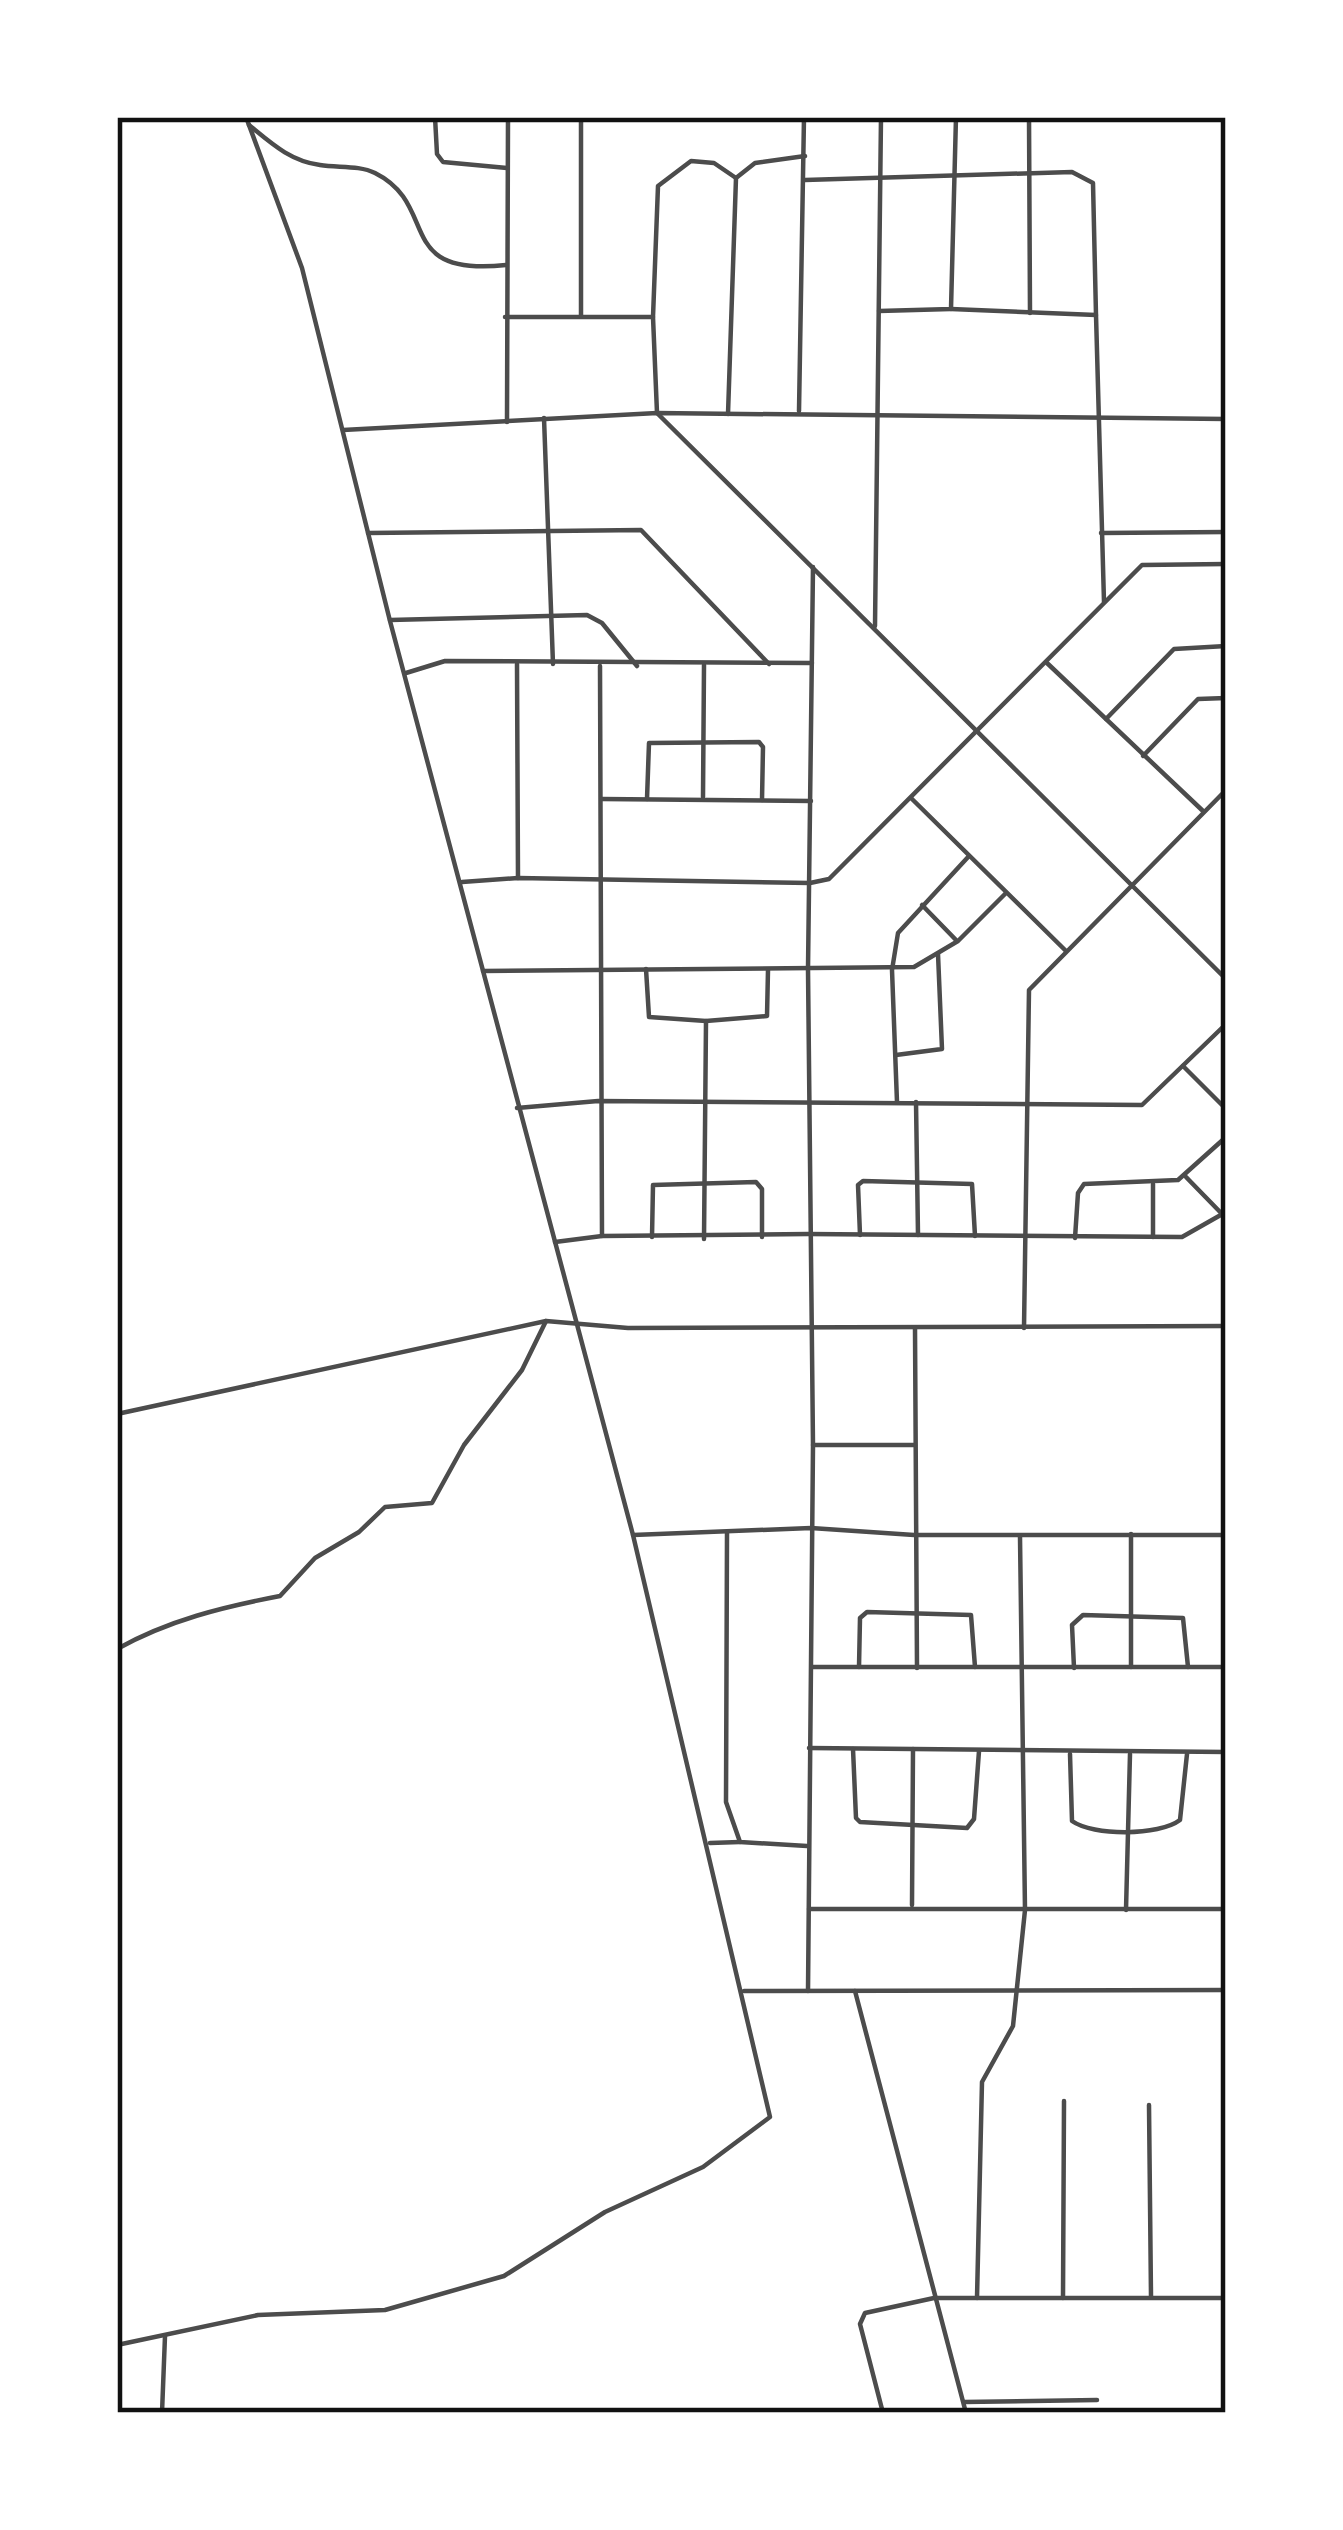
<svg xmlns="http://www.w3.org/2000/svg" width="1343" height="2530" font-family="'Work Sans',sans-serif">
	<rect width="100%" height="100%" fill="#fff"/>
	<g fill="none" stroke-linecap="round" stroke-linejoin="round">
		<g stroke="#4c4c4c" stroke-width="4.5">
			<polyline points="435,117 437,154 443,162 507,168"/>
			<polyline points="1029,117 1030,313"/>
			<path d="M249 125C271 143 290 161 320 165 338 168 359 165 375 173 441 206 392 277 506 265"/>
			<polyline points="736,178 714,163 691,161 658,186 653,317 657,413 1226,979"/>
			<polyline points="805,180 1072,172 1093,183 1096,315 951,309"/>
			<polyline points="879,311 951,309 956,117"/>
			<polyline points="1096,315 1104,602"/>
			<polyline points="581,316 581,117"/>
			<polyline points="505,317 653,317"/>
			<polyline points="799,411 804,117"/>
			<polyline points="728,414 736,178 755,163 805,156"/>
			<polyline points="544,418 553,664"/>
			<polyline points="507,422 508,117"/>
			<polyline points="343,430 657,413 1226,419"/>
			<polyline points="368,533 641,530 769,664"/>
			<polyline points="1101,533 1226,532"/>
			<polyline points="390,620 587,615 602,623 637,666"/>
			<polyline points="875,626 881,117"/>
			<polyline points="1047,663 1203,811"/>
			<polyline points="517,664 518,878"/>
			<polyline points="600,666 602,1236"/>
			<polyline points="406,673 445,661 812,663"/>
			<polyline points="1106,719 1174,649 1226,646"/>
			<polyline points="1143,756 1198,699 1226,698"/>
			<polyline points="703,797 704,665"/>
			<polyline points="602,799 811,801"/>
			<polyline points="647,799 649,743 759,742 763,747 762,800"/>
			<polyline points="912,799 1066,951"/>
			<polyline points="462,882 518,878 810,883 829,879 1142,565 1226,564"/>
			<polyline points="922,905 956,940"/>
			<polyline points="646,969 649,1017 706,1021 767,1016 768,970"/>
			<polyline points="483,971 914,967 958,941 1006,893"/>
			<polyline points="896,1055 942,1049 938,954"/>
			<polyline points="1183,1066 1226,1109"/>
			<polyline points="897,1102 892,970 898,933 969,856"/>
			<polyline points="916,1102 918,1235"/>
			<polyline points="517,1108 598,1101 1142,1105 1226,1024"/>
			<polyline points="1186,1177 1223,1215"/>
			<polyline points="1153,1184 1153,1237"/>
			<polyline points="860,1235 858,1185 863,1181 972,1184 975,1236"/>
			<polyline points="652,1237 653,1185 756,1182 762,1189 762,1237"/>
			<polyline points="1075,1238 1078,1193 1084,1184 1178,1180 1226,1137"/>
			<polyline points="704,1239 706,1021"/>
			<polyline points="555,1242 602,1236 808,1234 1182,1237 1226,1212"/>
			<polyline points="915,1328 917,1668"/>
			<polyline points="1024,1328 1029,990 1226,790"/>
			<polyline points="117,1414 546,1321 628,1328 1226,1326"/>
			<polyline points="813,1445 915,1445"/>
			<polyline points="727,1533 726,1802 740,1842 807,1846"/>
			<polyline points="633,1535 811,1528 914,1535 1226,1535"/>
			<path d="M117 1649C169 1620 223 1607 280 1596L315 1558 359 1532 385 1507 432 1503 464 1445 522 1370 546 1321"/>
			<polyline points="812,1667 1226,1667"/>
			<polyline points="859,1667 860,1618 867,1612 971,1615 975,1667"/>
			<polyline points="1131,1667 1131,1534"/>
			<polyline points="1074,1668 1072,1625 1083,1615 1183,1618 1188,1667"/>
			<polyline points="809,1748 1226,1752"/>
			<polyline points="853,1749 856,1818 860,1822 967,1828 974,1819 979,1751"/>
			<path d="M1070 1754 1072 1821C1093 1836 1159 1836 1180 1820L1187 1754"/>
			<polyline points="710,1843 740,1842"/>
			<polyline points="912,1905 913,1749"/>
			<polyline points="809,1909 1226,1909"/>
			<polyline points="1126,1910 1130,1754"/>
			<polyline points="744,1991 1226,1990"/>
			<polyline points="808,1991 813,1445 808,969 813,567"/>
			<polyline points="855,1991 966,2413"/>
			<polyline points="1149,2105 1151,2296"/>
			<polyline points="977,2298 982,2082 1013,2026 1025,1910 1020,1537"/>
			<polyline points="1063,2298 1064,2101"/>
			<polyline points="117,2345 258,2315 385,2310 504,2276 605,2212 703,2167 770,2117 633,1535 390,621 302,268 246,117"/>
			<polyline points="964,2402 1097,2400"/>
			<polyline points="162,2413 165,2336"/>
			<polyline points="883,2413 860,2324 865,2313 934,2298 1226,2298"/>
		</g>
	</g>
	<rect width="1343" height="2530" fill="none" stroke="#ffffff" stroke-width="240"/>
	<rect x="120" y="120" width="1103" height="2290" fill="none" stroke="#111" stroke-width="4.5"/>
</svg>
